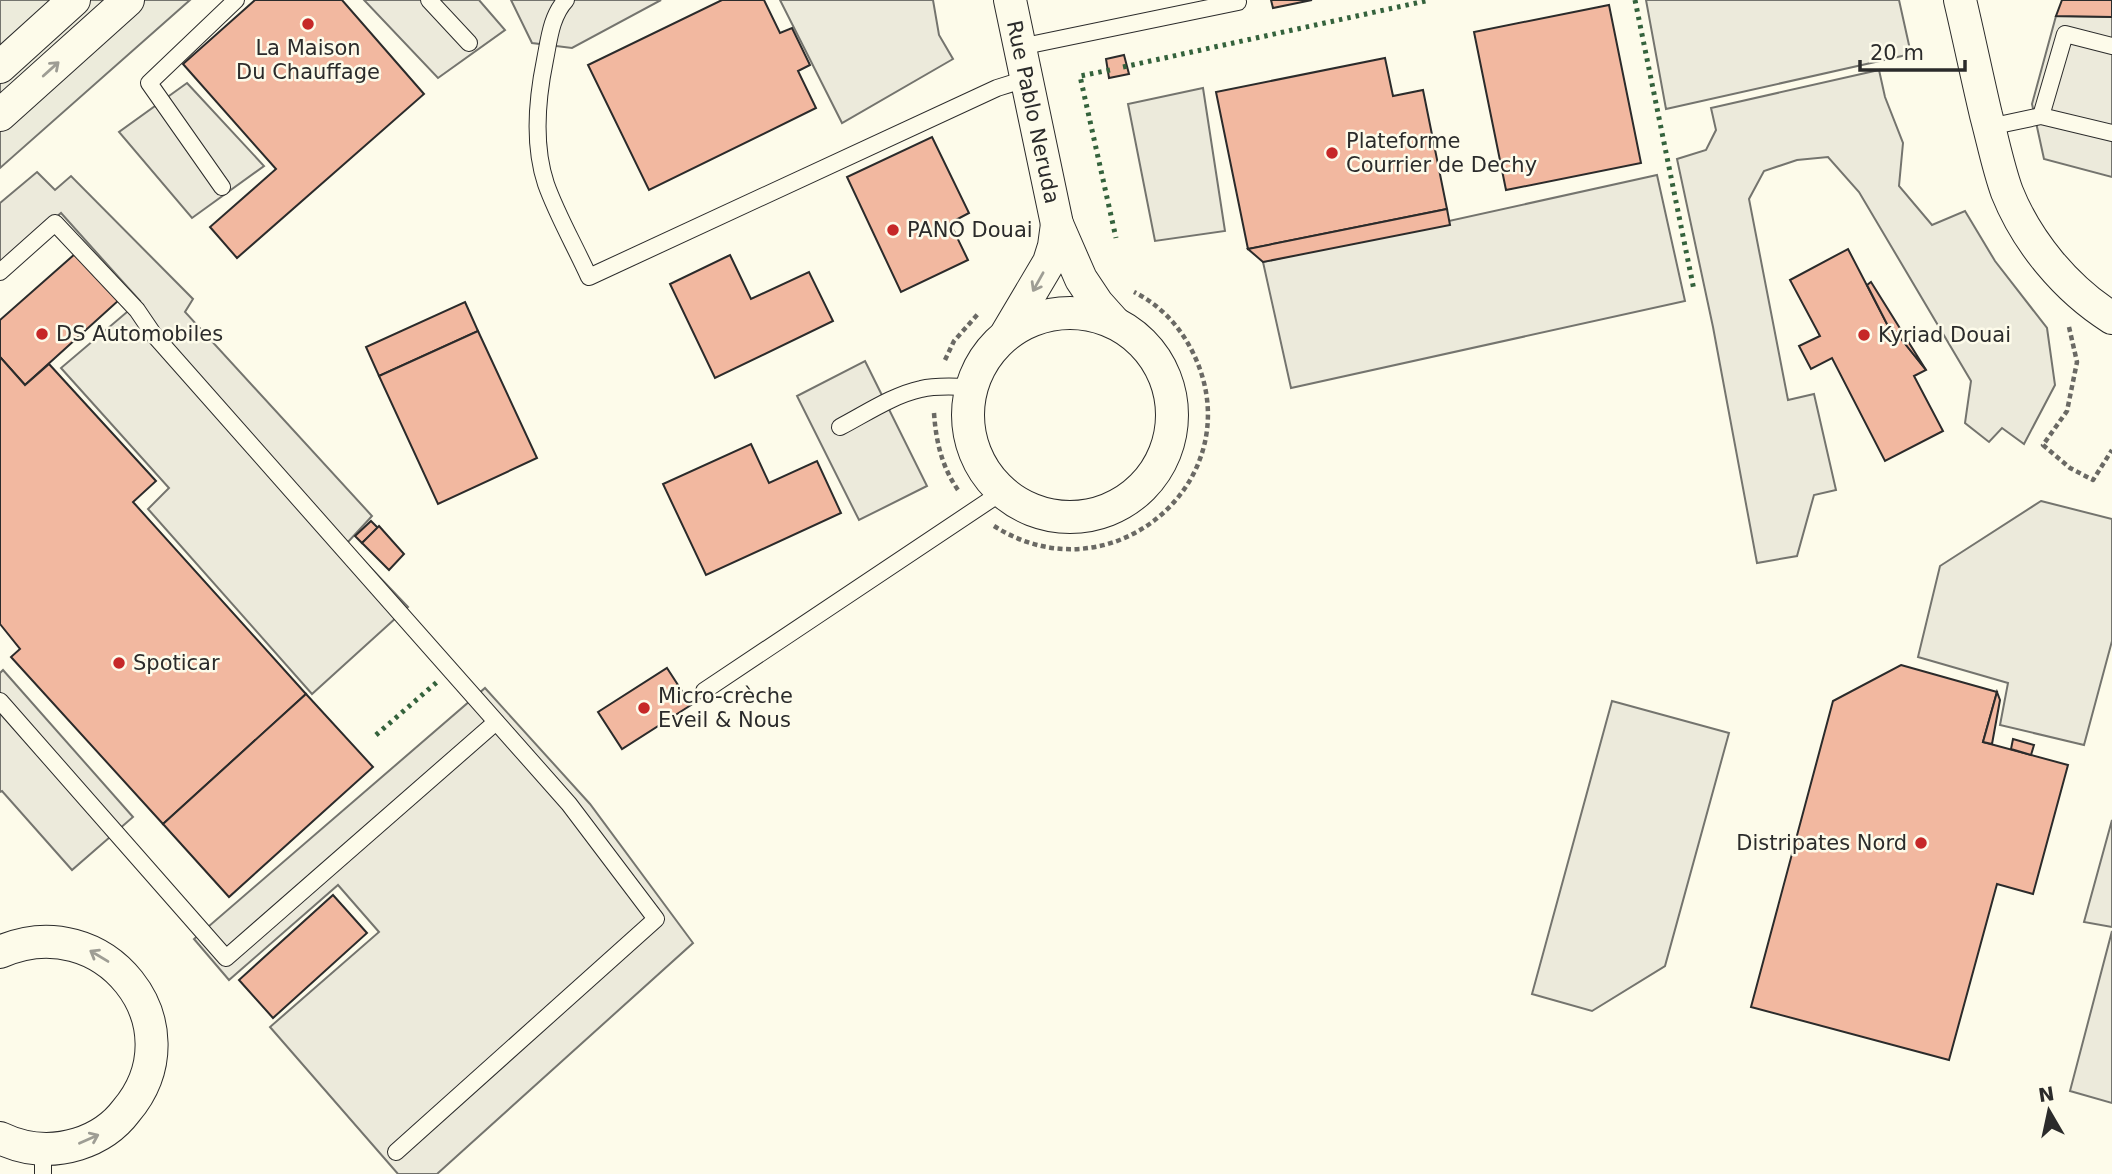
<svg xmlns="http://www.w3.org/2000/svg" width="2112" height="1174" font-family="'DejaVu Sans',sans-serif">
	<rect width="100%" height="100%" fill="#fdfbea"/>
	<polygon fill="#ecebdb" stroke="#74746e" stroke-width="2" points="0,0 190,0 0,168"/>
	<g fill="#eceadb" stroke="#74746e" stroke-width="2">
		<polygon points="364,0 479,0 505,30 438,78"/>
		<polygon points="511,0 661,0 572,48 532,43"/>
		<polygon points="780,0 933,0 939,35 953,59 842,123"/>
		<polygon points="1646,0 1899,0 1911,54 1666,109"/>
		<polygon points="2056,16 2112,17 2112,177 2044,159 2032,104"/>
		<polygon points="1879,70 1885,97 1903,143 1899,186 1932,225 1965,211 1995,261 2047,328 2055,385 2024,444 2002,428 1989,442 1965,423 1971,381 1859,192 1828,157 1797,160 1764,171 1749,199 1788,400 1814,394 1836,490 1814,495 1797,556 1757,563 1713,327 1677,159 1706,150 1716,130 1711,108"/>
		<polygon points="187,83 264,166 192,218 119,132"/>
		<polygon points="1203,88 1225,231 1155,241 1128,104"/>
		<polygon points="37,172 55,190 71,176 193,299 185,312 372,516 347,543 408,607 312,694 148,509 169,488 61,368 140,301 61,213 0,266 0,203"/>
		<polygon points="1657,175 1685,301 1291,388 1263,262"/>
		<polygon points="865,361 927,486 859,520 797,396"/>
		<polygon points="2041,501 2112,519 2112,641 2084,745 2000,725 2008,683 1918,657 1940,566"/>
		<polygon points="3,670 133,817 72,870 2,791 0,792 0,673"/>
		<polygon points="485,688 590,804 693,943 437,1174 398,1174 270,1027 379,932 338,885 229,980 194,939"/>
		<polygon points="1612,701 1729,733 1665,966 1592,1011 1532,994"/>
		<polygon points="2112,820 2112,927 2084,922"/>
		<polygon points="2112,931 2112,1103 2070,1091"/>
	</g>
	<g fill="#f2b8a0" stroke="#2b2b2b" stroke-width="2">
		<polygon points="255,0 342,0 424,94 237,258 210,227 276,169 183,64"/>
		<polygon points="722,0 764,0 780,33 792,28 810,65 798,71 816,108 649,190 588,65"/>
		<polygon points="1271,0 1312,0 1273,8"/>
		<polygon points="2062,0 2112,0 2112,17 2056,16"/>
		<polygon points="1609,5 1641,163 1506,190 1474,32"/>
		<polygon points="1124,55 1129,74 1109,78 1106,59"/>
		<polygon points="1385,58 1393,96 1423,90 1447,209 1248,249 1216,92"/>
		<polygon points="932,137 969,213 950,223 968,260 901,292 847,177"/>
		<polygon points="1447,209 1450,225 1263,262 1248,249"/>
		<polygon points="1848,249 1888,326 1890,325 1926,370 1914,376 1943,431 1885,461 1832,358 1811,369 1799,346 1820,336 1790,280"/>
		<polygon points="76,253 119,300 25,385 0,357 0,320"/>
		<polygon points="730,255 751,299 809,272 833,321 715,378 670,284"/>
		<polygon points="1871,282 1926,370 1890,325 1888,326 1867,285"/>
		<polygon points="465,302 478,331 379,376 366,347"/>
		<polygon points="478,331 537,458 438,504 379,376"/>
		<polygon points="0,357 25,385 49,364 156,481 133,502 306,694 163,824 11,657 20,649 0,624"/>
		<polygon points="751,444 769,483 817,461 841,513 706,575 663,484"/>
		<polygon points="371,521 378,528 362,543 355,536"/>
		<polygon points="379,526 404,554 389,570 362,543"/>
		<polygon points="1901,665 1997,692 1983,742 2068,765 2033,894 1997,884 1949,1060 1751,1007 1833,701"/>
		<polygon points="667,668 691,705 622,749 598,712"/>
		<polygon points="1997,692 2000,700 1992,744 1983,742"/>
		<polygon points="306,694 373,767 229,897 163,824"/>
		<polygon points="2013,739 2034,745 2031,755 2011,749"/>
		<polygon points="333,895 367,933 273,1018 239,980"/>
	</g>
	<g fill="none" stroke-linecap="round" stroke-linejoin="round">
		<defs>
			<g id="lane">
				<polyline points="429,0 469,43"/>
				<path d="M566 0C551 16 549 40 545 60 537 99 533 145 546 184 557 215 575 246 589 277L997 88 1026 79"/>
				<polyline points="1020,47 1238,2"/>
				<polyline points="2041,116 2065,34 2112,46"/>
				<polyline points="1989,127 2041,116 2112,133"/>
				<polyline points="222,187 149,83 236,0"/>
				<polyline points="0,272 55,223 137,310 154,335 569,804 656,919 396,1152"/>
				<path d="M840 427C865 414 893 395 921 389 937 385 954 387 971 387"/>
				<polyline points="704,691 1002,492"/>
				<polyline points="0,701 226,958 496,722"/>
				<polyline points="43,1149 43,1174"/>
			</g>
			<g id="street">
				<polyline points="1010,0 1057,224 1081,279 1097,303 1114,322"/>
				<path d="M1960 0C1969 38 1977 77 1986 115 1993 141 1998 167 2007 192 2027 242 2066 289 2112 318"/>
				<polyline points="0,67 74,0"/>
				<polyline points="0,115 128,0"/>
				<circle cx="1070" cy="415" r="102"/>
				<polyline points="1007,333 1049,262 1054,246 1057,224"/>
				<path d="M0 952C103 906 199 1025 126 1111 114 1127 97 1138 78 1144 52 1152 25 1150 0 1138"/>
			</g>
		</defs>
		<use href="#lane" stroke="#2b2b2b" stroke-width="18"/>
		<use href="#street" stroke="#2b2b2b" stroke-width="34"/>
		<g stroke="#6a6964" stroke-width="4.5" stroke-dasharray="5 3.5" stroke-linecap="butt">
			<polyline points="2069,327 2077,362 2067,411 2043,445 2070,468 2093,480 2112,450"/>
			<polyline points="945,360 954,341 978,314"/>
			<path d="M934 413C936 442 942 467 958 490"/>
			<path d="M994 526C1115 603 1259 474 1190 347 1177 323 1158 304 1134 292"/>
		</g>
		<use href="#lane" stroke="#fdfbea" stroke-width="16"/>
		<use href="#street" stroke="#fdfbea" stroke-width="32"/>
		<g stroke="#34623c" stroke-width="5" stroke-dasharray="3.5 5" stroke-linecap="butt">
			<polyline points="1635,0 1694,290"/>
			<polyline points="1123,67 1430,0"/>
			<polyline points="1110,70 1080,76 1116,238"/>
			<polyline points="376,735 437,682"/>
		</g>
	</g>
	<defs><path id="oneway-shaft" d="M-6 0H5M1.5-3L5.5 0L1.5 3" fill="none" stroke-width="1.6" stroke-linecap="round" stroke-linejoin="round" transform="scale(1.75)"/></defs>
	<g stroke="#9e9d94">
		<use href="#oneway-shaft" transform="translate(51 69) rotate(-42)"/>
		<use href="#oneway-shaft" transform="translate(1038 282) rotate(119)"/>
		<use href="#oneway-shaft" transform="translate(99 956) rotate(-149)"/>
		<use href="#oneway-shaft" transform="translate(89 1139) rotate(-24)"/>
	</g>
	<g fill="#c62828" stroke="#fdfbea" stroke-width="2.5">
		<circle cx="308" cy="24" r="7"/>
		<circle cx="1332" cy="153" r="7"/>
		<circle cx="893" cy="230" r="7"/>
		<circle cx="42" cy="334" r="7"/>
		<circle cx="1864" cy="335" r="7"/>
		<circle cx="119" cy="663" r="7"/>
		<circle cx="644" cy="708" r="7"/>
		<circle cx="1921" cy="843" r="7"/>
	</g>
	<g text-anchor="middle" stroke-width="5" stroke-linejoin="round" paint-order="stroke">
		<g font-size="21" fill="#2b2b2b" stroke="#fdfbea" text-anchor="start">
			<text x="308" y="55" text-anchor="middle">La Maison<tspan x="308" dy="24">Du Chauffage</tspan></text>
			<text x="1346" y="148">Plateforme<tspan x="1346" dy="24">Courrier de Dechy</tspan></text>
			<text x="907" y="237">PANO Douai</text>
			<text x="56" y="341">DS Automobiles</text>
			<text x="1878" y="342">Kyriad Douai</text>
			<text x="133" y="670">Spoticar</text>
			<text x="658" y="703">Micro-crèche<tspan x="658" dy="24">Eveil &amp; Nous</tspan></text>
			<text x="1907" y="850" text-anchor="end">Distripates Nord</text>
		</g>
		<g font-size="21" fill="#2b2b2b" stroke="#fdfbea">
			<text transform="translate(1033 112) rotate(78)" y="7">Rue Pablo Neruda</text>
		</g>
	</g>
	<g transform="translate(2049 1111) rotate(351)" stroke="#fdfbea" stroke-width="5" paint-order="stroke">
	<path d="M0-5L12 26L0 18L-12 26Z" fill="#2b2b2b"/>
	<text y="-10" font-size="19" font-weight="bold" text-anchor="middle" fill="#2b2b2b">N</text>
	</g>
	<path d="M1860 60v10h105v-10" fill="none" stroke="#2b2b2b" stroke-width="3.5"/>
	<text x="1870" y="60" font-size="21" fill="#2b2b2b" stroke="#fdfbea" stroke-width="5" paint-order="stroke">20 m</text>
</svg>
